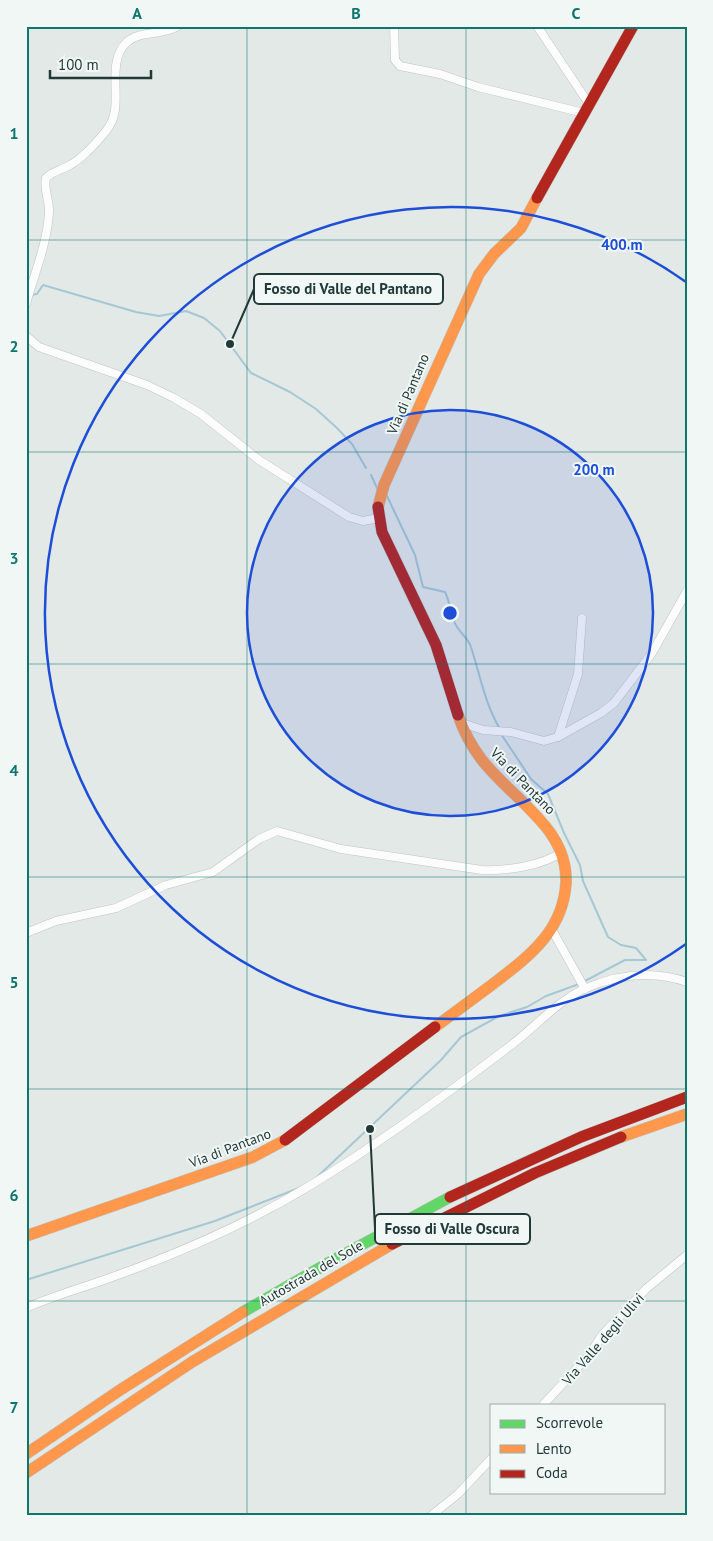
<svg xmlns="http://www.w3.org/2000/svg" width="713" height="1541" font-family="'PT Sans',sans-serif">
	<rect width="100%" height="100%" fill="#e3e9e6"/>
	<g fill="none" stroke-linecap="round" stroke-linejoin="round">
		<g stroke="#a5c8d4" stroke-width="2">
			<polyline points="31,295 37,294 43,285 136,312 159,316 186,311 204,318 220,331 251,373 290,392 316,409 337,428 352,444 366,468"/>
			<polyline points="371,475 378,490"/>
			<path d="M386 494 415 555 423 587 445 592C450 602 450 611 454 621 457 631 468 637 471 647 480 675 485 704 500 729"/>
			<polyline points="501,734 531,779 548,794 564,833 580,865 583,881 608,937 621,945 636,948 646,960"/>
			<polyline points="583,982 625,960 646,960"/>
			<polyline points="316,1178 441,1060 461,1037 499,1016 527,1007 546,996 579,984"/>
			<polyline points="26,1280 215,1221 299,1188"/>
		</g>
		<defs>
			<g id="street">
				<polyline points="394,26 395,60 400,66 440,74 478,87 584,113"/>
				<polyline points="537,26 589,104"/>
				<path d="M26 304C34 275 47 244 49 213 50 201 43 189 46 178 53 171 62 170 70 165 82 159 107 133 112 121 122 98 106 61 127 42 140 30 163 36 178 26"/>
				<polyline points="26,336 39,347 147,385 174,398 201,414 259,460 349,517 363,521 379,518"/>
				<polyline points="462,723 483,730 511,732 544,741 558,737 601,713 614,703 652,653 687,591"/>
				<polyline points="558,737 578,674 582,618"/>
				<polyline points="552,930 585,989"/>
				<path d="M26 933 56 921 116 908 166 885 213 872 259 839 277 831 341 849 482 870C506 871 542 866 562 852"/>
				<path d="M26 1308C55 1295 86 1287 115 1276 182 1252 250 1222 311 1185 378 1144 443 1097 506 1049 533 1030 554 1003 584 989 618 974 652 970 687 982"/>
				<polyline points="543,1405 590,1354 602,1335 647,1288 687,1255"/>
				<polyline points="432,1515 458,1494 492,1458"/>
			</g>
			<polyline id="fast" points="243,1312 330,1262 450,1197"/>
			<g id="slow">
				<polyline points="378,507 384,485 479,274 494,254 521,228 537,198"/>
				<path d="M435 1027C454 1013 474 998 493 984 528 957 563 932 566 883 567 858 556 837 539 819 505 781 476 767 458 715"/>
				<polyline points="621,1137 687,1114"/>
				<polyline points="26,1236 253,1157 285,1140"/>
				<polyline points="26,1454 120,1390 243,1312"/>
				<polyline points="26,1473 192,1362 392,1244"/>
			</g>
			<g id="jam">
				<polyline points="537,198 633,26"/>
				<polyline points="378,507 382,532 436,645 458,715"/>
				<polyline points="285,1140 435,1027"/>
				<polyline points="450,1197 581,1137 687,1097"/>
				<polyline points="392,1244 535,1173 621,1137"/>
			</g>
		</defs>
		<use href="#street" stroke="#c0c5c3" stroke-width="9"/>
		<use href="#fast" stroke="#bfc6c4" stroke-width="12"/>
		<use href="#slow" stroke="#bfc6c4" stroke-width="12"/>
		<use href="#jam" stroke="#bfc6c4" stroke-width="12"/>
		<use href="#street" stroke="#fbfcfb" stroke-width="8"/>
		<use href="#fast" stroke="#63d668" stroke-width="11"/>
		<use href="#slow" stroke="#ff974d" stroke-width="11"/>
		<use href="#jam" stroke="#b3261e" stroke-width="11"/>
	</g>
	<path fill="none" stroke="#0f766e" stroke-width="1" stroke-opacity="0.55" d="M247 26V1515M466 26V1515M26 240H687M26 452H687M26 664H687M26 877H687M26 1089H687M26 1301H687"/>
	<circle cx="450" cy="613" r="203" fill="#1d4ed8" fill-opacity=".12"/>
	<g fill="none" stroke="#1d4ed8" stroke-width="2.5">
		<circle cx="450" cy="613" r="203"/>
		<path d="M686 944A406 406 0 1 1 686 282"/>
	</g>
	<g text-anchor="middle" stroke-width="4" stroke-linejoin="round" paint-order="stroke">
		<g font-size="14" fill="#223a37" stroke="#f1f7f5">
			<text transform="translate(408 394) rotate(-67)" y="5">Via di Pantano</text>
			<text transform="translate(523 781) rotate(46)" y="5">Via di Pantano</text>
			<text transform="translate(230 1148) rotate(-21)" y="5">Via di Pantano</text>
			<text transform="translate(311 1273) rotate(-30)" y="5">Autostrada del Sole</text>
			<text transform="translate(603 1339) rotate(-49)" y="5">Via Valle degli Ulivi</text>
		</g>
	</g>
	<circle cx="450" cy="613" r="8" fill="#1d4ed8" stroke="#f1f7f5" stroke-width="2.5"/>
	<g font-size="15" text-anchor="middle" font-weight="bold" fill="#1d4ed8" stroke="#f1f7f5" stroke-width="4" stroke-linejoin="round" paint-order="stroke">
		<text x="622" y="250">400 m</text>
		<text x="594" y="475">200 m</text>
	</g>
	<path fill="none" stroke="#223a37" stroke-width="2" d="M230 344L254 289M370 1129L375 1229"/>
	<g fill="#223a37" stroke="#f1f7f5" stroke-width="2">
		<circle cx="230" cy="344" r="5"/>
		<circle cx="370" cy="1129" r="5"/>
	</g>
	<g fill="#f1f7f5" stroke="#223a37" stroke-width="2">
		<rect x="254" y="274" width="189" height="30" rx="5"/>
		<rect x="375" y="1214" width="155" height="30" rx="5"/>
	</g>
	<g font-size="15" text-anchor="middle" font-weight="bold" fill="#223a37">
		<text x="348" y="294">Fosso di Valle del Pantano</text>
		<text x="452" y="1234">Fosso di Valle Oscura</text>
	</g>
	<rect width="713" height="1541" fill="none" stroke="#f1f7f5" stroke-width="55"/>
	<rect x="490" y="1404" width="175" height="90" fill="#f1f7f5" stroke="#9eaba9"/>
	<rect x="500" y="1420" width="25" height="8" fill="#63d668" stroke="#9eaba9"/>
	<text x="536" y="1428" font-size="15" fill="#223a37">Scorrevole</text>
	<rect x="500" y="1445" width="25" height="8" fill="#ff974d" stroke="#9eaba9"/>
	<text x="536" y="1454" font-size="15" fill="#223a37">Lento</text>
	<rect x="500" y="1470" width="25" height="8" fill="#b3261e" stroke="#9eaba9"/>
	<text x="536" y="1478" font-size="15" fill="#223a37">Coda</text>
	<path d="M50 70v8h101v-8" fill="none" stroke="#223a37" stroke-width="2.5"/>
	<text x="58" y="70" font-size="15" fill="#223a37" stroke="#f1f7f5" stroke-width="4" paint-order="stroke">100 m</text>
	<rect x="28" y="28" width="658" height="1486" fill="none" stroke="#0f766e" stroke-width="2"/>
	<g font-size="16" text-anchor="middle" font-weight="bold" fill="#0f766e">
		<text x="137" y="19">A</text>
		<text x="356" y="19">B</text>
		<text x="576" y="19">C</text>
		<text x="14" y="139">1</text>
		<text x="14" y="352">2</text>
		<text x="14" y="564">3</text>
		<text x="14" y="776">4</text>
		<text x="14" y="988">5</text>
		<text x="14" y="1201">6</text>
		<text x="14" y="1413">7</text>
	</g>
</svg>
